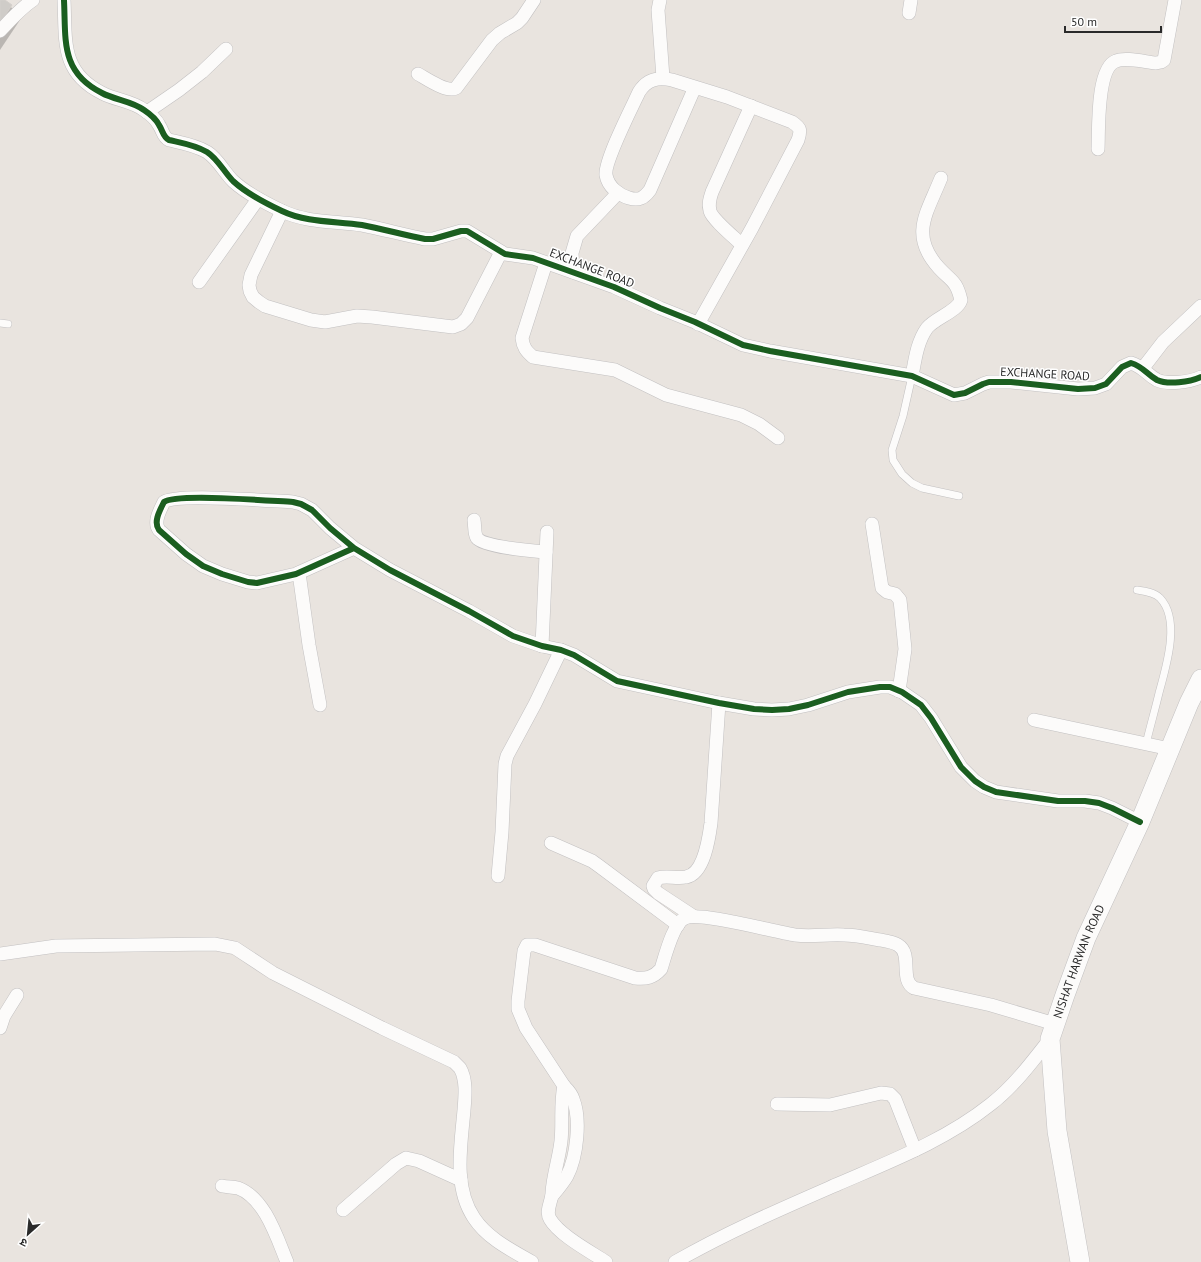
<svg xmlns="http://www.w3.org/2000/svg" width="1201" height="1262" font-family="'PT Sans','Noto Sans Devanagari',sans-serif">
	<rect width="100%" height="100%" fill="#e9e4df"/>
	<polygon fill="#0003" points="0,0 3,0 22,17 0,50"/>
	<polygon fill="#cfccc8" stroke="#d4d0cb" points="0,0 5,0 12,5 0,23"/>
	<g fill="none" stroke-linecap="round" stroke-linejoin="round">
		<defs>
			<g id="lane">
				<polyline points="0,323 8,324"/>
				<polyline points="912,376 903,416 892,450 893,460 902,474 912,483 922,488 959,496"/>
				<path d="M1137 590C1144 591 1154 592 1160 598 1181 620 1166 667 1159 693 1155 710 1150 727 1146 744"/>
			</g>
			<g id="street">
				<path d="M64 0C66 40 60 72 102 93 115 100 132 101 144 110 150 114 156 119 159 125 163 131 163 137 169 140 182 143 195 145 207 152 218 159 224 172 233 181 247 194 265 203 282 211 307 223 335 221 362 225 383 229 404 235 425 239H433L461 231H467L505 254 533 258 614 287 660 308 695 322 743 345 770 351 912 376 954 395 965 393 983 384 989 382H1011L1078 389 1095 388 1106 384 1122 367 1131 363C1144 367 1146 374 1157 380 1168 385 1190 382 1201 377"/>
				<polyline points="660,0 658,10 663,78"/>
				<polyline points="909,13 911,0"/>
				<path d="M0 31C10 20 21 8 33 0"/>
				<path d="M418 74C427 79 447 93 456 88L492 40 500 33 517 23 522 18 534 0"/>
				<path d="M695 87 650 190C644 198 639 201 629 198 619 195 608 187 606 175 604 162 632 107 639 92 647 79 658 77 672 80L727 97 792 122C801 128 801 130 798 140L752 228 698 324"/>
				<polyline points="147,112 179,90 202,72 226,49"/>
				<path d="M1098 149C1099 132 1096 68 1116 61 1125 57 1145 62 1156 63L1161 62 1164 60 1175 0"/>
				<polyline points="282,211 251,275 249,285 250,291 253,297 259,302 265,306 311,320 325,322 357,316 372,317 453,327 461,324 467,318 501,252"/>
				<path d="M742 245C735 238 712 219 710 211 708 204 710 198 712 192L751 106"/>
				<path d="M546 263 522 338C523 347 526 351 533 357L615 370 666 395 741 415 759 424 778 438"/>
				<polyline points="573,272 572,253 577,236 618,193"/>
				<polyline points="199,282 258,199"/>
				<polyline points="1143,368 1163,342 1201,306"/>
				<path d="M912 376C915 360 917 342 927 328 935 318 958 311 961 300 956 280 952 282 939 268 909 235 927 213 941 178"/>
				<path d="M474 520C475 525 474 534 477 538 483 547 534 551 546 552"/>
				<polyline points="872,524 882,588 887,592 895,594 900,600 905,649 899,691"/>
				<path d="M354 548 296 574 257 583 248 582 222 574 203 566 186 554 159 530C153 522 160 510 164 502 176 493 272 501 293 502L301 504 312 510 330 528 354 548 390 570 469 611 513 636 542 646 561 650 574 655 617 681 719 703 754 709 772 710 789 709 808 705 848 692 880 687H890L902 692 921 705 931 718 961 767 975 781 984 787 996 792 1058 801H1085L1099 803 1112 808 1140 822"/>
				<polyline points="299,573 309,645 320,705"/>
				<polyline points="542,646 547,532"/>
				<polyline points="1034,720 1170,749"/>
				<polyline points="551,843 592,861 599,866 678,925"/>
				<polyline points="498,876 502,832 505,764 507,756 535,704 561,650"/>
				<path d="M693 916 658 893 654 889 653 886 658 878C667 875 676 879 686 877 704 874 709 838 711 823L719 703"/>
				<path d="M0 954 56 946 215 944 235 948 273 973 382 1028 454 1062C456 1064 458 1066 460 1068 467 1080 465 1097 464 1110 461 1145 453 1187 474 1218 487 1238 511 1250 532 1262"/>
				<polyline points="0,1028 4,1016 17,995"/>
				<path d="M564 1086C560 1104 563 1123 561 1141 559 1159 553 1175 552 1193 552 1201 545 1211 550 1219 559 1235 591 1252 606 1262"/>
				<polyline points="777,1104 830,1105 881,1093 890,1094 895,1099 915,1150"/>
				<path d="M222 1186C227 1187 233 1187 238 1188 265 1198 277 1238 287 1262"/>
				<path d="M552 1196C557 1190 563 1183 567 1176 577 1157 581 1119 573 1099 572 1094 568 1090 564 1086L526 1028 518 1009V1001L524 951 527 945H535L635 978C646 979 653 978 661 969 665 957 673 923 685 918 700 911 774 932 795 935 812 937 828 934 844 935 856 935 868 938 880 940 886 941 893 942 898 945 913 954 899 980 914 988L991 1005 1055 1024"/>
				<polyline points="343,1210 396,1164 406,1158 419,1161 461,1180"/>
				<path d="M675 1262C727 1232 783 1208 838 1184 891 1161 946 1140 991 1104 1014 1086 1032 1062 1050 1039"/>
			</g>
			<g id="secondary">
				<path id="s1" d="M1080 1262 1057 1131 1050 1039 1065 995 1086 938 1140 822 1189 703 1201 679"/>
			</g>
		</defs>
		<use href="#lane" stroke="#c2c0c1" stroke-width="8"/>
		<use href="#street" stroke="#c2c0c1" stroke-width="14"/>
		<use href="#secondary" stroke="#c2c0c1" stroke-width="20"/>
		<use href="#lane" stroke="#fcfbfa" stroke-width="7"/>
		<use href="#street" stroke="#fcfbfa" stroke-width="13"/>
		<use href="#secondary" stroke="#fcfbfa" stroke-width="19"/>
		<defs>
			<g id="cycleway">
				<path d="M64 0C66 40 60 72 102 93 115 100 132 101 144 110 150 114 156 119 159 125 163 131 163 137 169 140 182 143 195 145 207 152 218 159 224 172 233 181 247 194 265 203 282 211 307 223 335 221 362 225 383 229 404 235 425 239H433L461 231H467L505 254 533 258 614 287 660 308 695 322 743 345 770 351 912 376 954 395 965 393 983 384 989 382H1011L1078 389 1095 388 1106 384 1122 367 1131 363C1144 367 1146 374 1157 380 1168 385 1190 382 1201 377"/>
				<path d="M354 548 296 574 257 583 248 582 222 574 203 566 186 554 159 530C153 522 160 510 164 502 176 493 272 501 293 502L301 504 312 510 330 528 354 548 390 570 469 611 513 636 542 646 561 650 574 655 617 681 719 703 754 709 772 710 789 709 808 705 848 692 880 687H890L902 692 921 705 931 718 961 767 975 781 984 787 996 792 1058 801H1085L1099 803 1112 808 1140 822"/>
			</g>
		</defs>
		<use href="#cycleway" stroke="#fff" stroke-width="8"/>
		<use href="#cycleway" stroke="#1b5e20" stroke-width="6"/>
	</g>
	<g text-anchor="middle" stroke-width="3" stroke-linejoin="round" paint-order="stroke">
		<g font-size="12" fill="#2a2a2a" stroke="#fff">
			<text transform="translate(592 268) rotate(21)" y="4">EXCHANGE ROAD</text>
			<text transform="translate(1045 374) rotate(3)" y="4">EXCHANGE ROAD</text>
			<text dy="4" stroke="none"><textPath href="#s1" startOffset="308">NISHAT HARWAN ROAD</textPath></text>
		</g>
	</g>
	<g transform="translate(28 1234) rotate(207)" stroke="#ffffff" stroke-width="3" paint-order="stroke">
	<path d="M0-3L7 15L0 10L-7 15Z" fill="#2a2a2a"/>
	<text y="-6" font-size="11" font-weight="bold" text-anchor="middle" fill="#2a2a2a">उ</text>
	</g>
	<path d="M1065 26v6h96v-6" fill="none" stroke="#2a2a2a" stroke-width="2"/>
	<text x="1071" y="26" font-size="12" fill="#2a2a2a" stroke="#ffffff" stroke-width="3" paint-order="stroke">50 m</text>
</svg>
